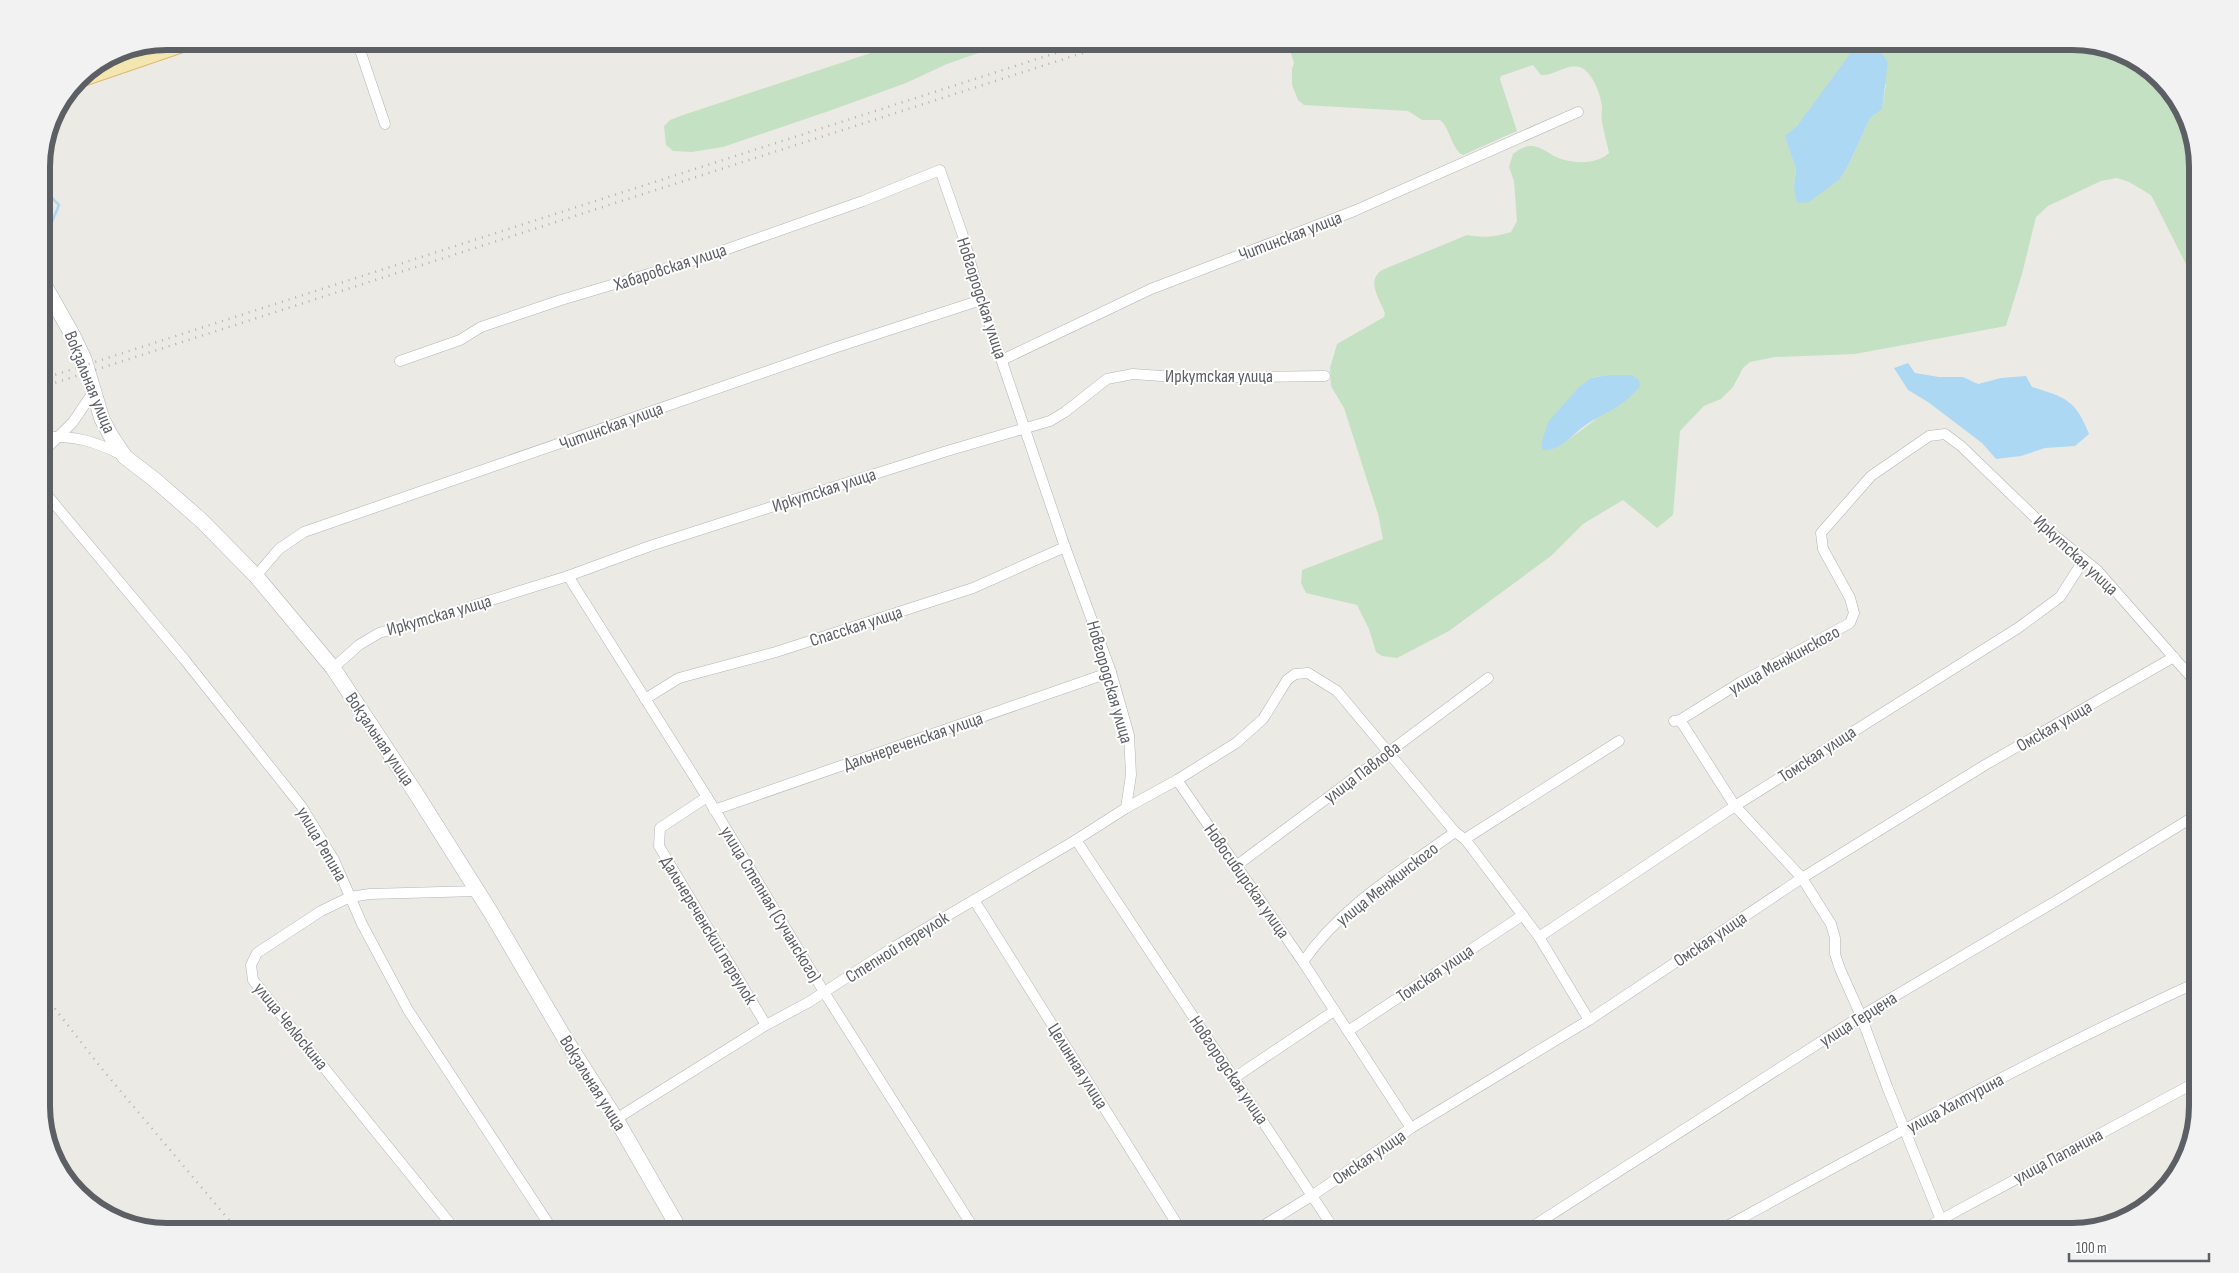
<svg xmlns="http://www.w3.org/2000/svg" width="2239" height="1273" font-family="'Sofia Sans Condensed',sans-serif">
	<rect width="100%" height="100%" fill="#eceae4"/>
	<g fill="#c5e1c4" fill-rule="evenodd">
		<polygon points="907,41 1013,41 947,64 906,83 829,111 723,147 692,152 673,151 666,145 664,126 670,120 683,115"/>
		<path d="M1287 41H2072L2134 58 2177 98 2197 159 2198 288 2151 195 2129 182 2117 178 2101 181 2048 206 2036 217 2022 274 2006 326 1855 354 1775 357 1750 362 1743 368 1733 387 1721 399 1704 406 1680 431 1673 515 1657 528 1623 500 1583 524 1551 556 1449 631 1397 658 1382 656 1376 652 1369 629 1357 605 1306 593 1301 583 1302 570 1383 539 1378 514 1344 408 1331 386 1330 368 1337 344 1384 317 1385 313C1379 298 1366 281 1382 270L1467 235C1482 238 1496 237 1511 232L1517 221 1514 181 1509 167 1513 154C1518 150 1524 146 1531 146 1540 146 1548 153 1556 157 1572 164 1596 165 1609 153 1607 143 1604 133 1602 122 1601 117 1602 112 1602 107 1601 95 1592 70 1579 67 1566 64 1554 76 1541 75L1533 65 1501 76 1500 79 1517 131 1463 155C1451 149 1451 129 1440 120H1422L1408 111 1304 105 1298 100 1292 85V69L1294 63ZM1834 80 1886 84 1882 108 1870 118 1849 164 1840 179 1794 187 1796 169 1786 136 1797 126ZM1608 375H1632L1595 420 1561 445 1591 378Z"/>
	</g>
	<g fill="#add8f4">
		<polygon points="1872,41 1888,62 1882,109 1870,118 1849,164 1840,179 1809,202 1797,203 1794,187 1796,169 1785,136 1797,126 1853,50"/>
		<path d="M1908 363 1915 373 1939 377H1963L1978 384 2001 378 2026 376 2032 387C2065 397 2076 400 2089 434L2075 446 2045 448 2021 456 1996 459 1982 443 1928 402 1908 390 1894 368Z"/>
		<path d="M1608 375H1632L1639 380 1640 386C1623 408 1604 412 1583 427 1570 437 1560 451 1543 450L1541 445 1548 422 1579 387 1591 378Z"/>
	</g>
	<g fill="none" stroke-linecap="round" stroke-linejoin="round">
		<polyline stroke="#add8f4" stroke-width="2.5" points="42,197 52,198 59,205 49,229 42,236"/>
		<defs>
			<g id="street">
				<polyline points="357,41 385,124"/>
				<polyline points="1002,360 1151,289 1354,211 1578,112"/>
				<polyline points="400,361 460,340 481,327 561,300 702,258 863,201 940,170 963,236 981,300 1065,547 1111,672 1129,735 1131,775 1126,808 1076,840 1336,1232"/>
				<path d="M42 437C74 436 93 440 122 455"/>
				<polyline points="42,453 73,422 94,391"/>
				<polyline points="42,489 184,659 302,807 334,860 362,924 408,1010 554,1232"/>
				<polyline points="256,576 279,549 304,532 834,348 981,300"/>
				<polyline points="568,576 707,797 824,992 976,1232"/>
				<polyline points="333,668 359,645 379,633 437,617 568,576 650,546 768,508 947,451 1050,421 1065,412 1107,379 1133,374 1190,378 1325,376"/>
				<polyline points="645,699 679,678 776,652 973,588 1065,547"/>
				<polyline points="1680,720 1735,806 1802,878 1831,924 1835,938 1835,954 1840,969 1861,1016 1888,1089 1946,1232"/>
				<polyline points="1674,721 1680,720 1741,682 1850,623 1854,613 1850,598 1823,549 1821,533 1871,476 1929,436 1945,434 1961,446 2048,530 2097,570 2198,685"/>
				<polyline points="707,797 660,828 659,846 766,1025"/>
				<polyline points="1126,808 1177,780"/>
				<polyline points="714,810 1111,672"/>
				<polyline points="1465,839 1619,741"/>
				<polyline points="1236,866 1488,678"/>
				<polyline points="974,900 1182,1232"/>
				<polyline points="1539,937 1735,806 2018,628 2060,597 2083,561"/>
				<path d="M1303 962C1341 906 1401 871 1455 832"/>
				<polyline points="1348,1031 1523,915"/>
				<polyline points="1234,1078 1334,1011"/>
				<polyline points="616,1119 766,1025 809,1002 889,950 1076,840"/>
				<polyline points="1411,1128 1303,962 1177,780 1236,743 1263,719 1287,680 1295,674 1308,673 1337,691 1455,832 1465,839 1539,937 1589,1020"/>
				<polyline points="457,1232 253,980 251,965 257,953 321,911 350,897 370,894 477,891"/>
				<polyline points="1253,1232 1313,1195 1411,1128 1589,1020 1802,878 1985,765 2174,657"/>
				<polyline points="1524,1232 1861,1016 2061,898 2198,814"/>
				<path d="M1716 1232C1875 1145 2033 1057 2198 982"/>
				<polyline points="1918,1232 2198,1081"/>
			</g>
			<polyline id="secondary" points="42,281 73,336 84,359 102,419 111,436 125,457 155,480 201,520 256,576 333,668 415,792 490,911 564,1037 616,1119 681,1232"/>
			<polyline id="primary" points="77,80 191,41"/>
		</defs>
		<use href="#street" stroke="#b1b4b7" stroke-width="11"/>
		<use href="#secondary" stroke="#b0b3b7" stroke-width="16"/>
		<use href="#primary" stroke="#dfb96b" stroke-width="18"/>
		<use href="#street" stroke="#fff" stroke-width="10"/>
		<use href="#secondary" stroke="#fff" stroke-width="15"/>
		<use href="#primary" stroke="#f4e6b1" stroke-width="16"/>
		<g stroke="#b2b3b3" stroke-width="2.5" stroke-dasharray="1 6" stroke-linecap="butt">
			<polyline points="42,379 1093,41"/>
			<polyline points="42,387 1120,41"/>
			<polyline points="42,992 102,1069 239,1232"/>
		</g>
	</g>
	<g text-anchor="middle" stroke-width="4" stroke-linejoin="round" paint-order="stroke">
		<g font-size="18" fill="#5c5f63" stroke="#fff">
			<text transform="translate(1290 236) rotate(-21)" y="6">Читинская улица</text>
			<text transform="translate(670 267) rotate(-18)" y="6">Хабаровская улица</text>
			<text transform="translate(982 298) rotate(72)" y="6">Новгородская улица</text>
			<text x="1219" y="382">Иркутская улица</text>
			<text transform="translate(90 382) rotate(68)" y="6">Вокзальная улица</text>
			<text transform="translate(611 426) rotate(-20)" y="6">Читинская улица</text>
			<text transform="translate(824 490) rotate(-18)" y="6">Иркутская улица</text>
			<text transform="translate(2076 555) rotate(43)" y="6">Иркутская улица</text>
			<text transform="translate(439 615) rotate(-16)" y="6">Иркутская улица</text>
			<text transform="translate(856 626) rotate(-18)" y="6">Спасская улица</text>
			<text transform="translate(1784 660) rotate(-29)" y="6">улица Менжинского</text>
			<text transform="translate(1110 682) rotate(74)" y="6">Новгородская улица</text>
			<text transform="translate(2054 726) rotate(-30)" y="6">Омская улица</text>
			<text transform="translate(380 739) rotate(56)" y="6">Вокзальная улица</text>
			<text transform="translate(913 741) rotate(-19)" y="6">Дальнереченская улица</text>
			<text transform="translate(1817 754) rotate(-33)" y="6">Томская улица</text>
			<text transform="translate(1362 772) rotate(-37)" y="6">улица Павлова</text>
			<text transform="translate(322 844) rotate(60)" y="6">улица Репина</text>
			<text transform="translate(1247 881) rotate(55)" y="6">Новосибирская улица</text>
			<text transform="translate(1387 884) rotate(-38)" y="6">улица Менжинского</text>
			<text transform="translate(771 904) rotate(59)" y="6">улица Степная (Сучанского)</text>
			<text transform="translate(709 930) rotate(59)" y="6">Дальнереченский переулок</text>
			<text transform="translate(1710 939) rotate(-34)" y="6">Омская улица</text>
			<text transform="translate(897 947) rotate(-32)" y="6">Степной переулок</text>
			<text transform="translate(1435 973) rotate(-34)" y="6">Томская улица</text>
			<text transform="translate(1858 1019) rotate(-32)" y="6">улица Герцена</text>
			<text transform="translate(291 1026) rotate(51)" y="6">улица Челюскина</text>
			<text transform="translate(1078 1066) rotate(58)" y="6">Целинная улица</text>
			<text transform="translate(1229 1070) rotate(56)" y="6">Новгородская улица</text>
			<text transform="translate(593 1083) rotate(58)" y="6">Вокзальная улица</text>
			<text transform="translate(1955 1103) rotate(-28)" y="6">улица Халтурина</text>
			<text transform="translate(2058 1156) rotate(-28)" y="6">улица Папанина</text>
			<text transform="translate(1369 1157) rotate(-34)" y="6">Омская улица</text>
		</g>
	</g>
	<path d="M0 0H2239V1273H0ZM167 50H2072A117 117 0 0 1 2189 167V1106A117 117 0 0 1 2072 1223H167A117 117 0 0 1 50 1106V167A117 117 0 0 1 167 50Z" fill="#f2f2f3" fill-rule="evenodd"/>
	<path fill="none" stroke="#5c5f63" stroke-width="6" d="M167 50H2072A117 117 0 0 1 2189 167V1106A117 117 0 0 1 2072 1223H167A117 117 0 0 1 50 1106V167A117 117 0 0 1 167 50Z"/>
	<path d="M2069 1253v8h140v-8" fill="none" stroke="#5c5f63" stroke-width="2.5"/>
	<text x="2076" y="1253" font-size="15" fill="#5c5f63" stroke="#ffffff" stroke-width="4" paint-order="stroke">100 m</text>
</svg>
